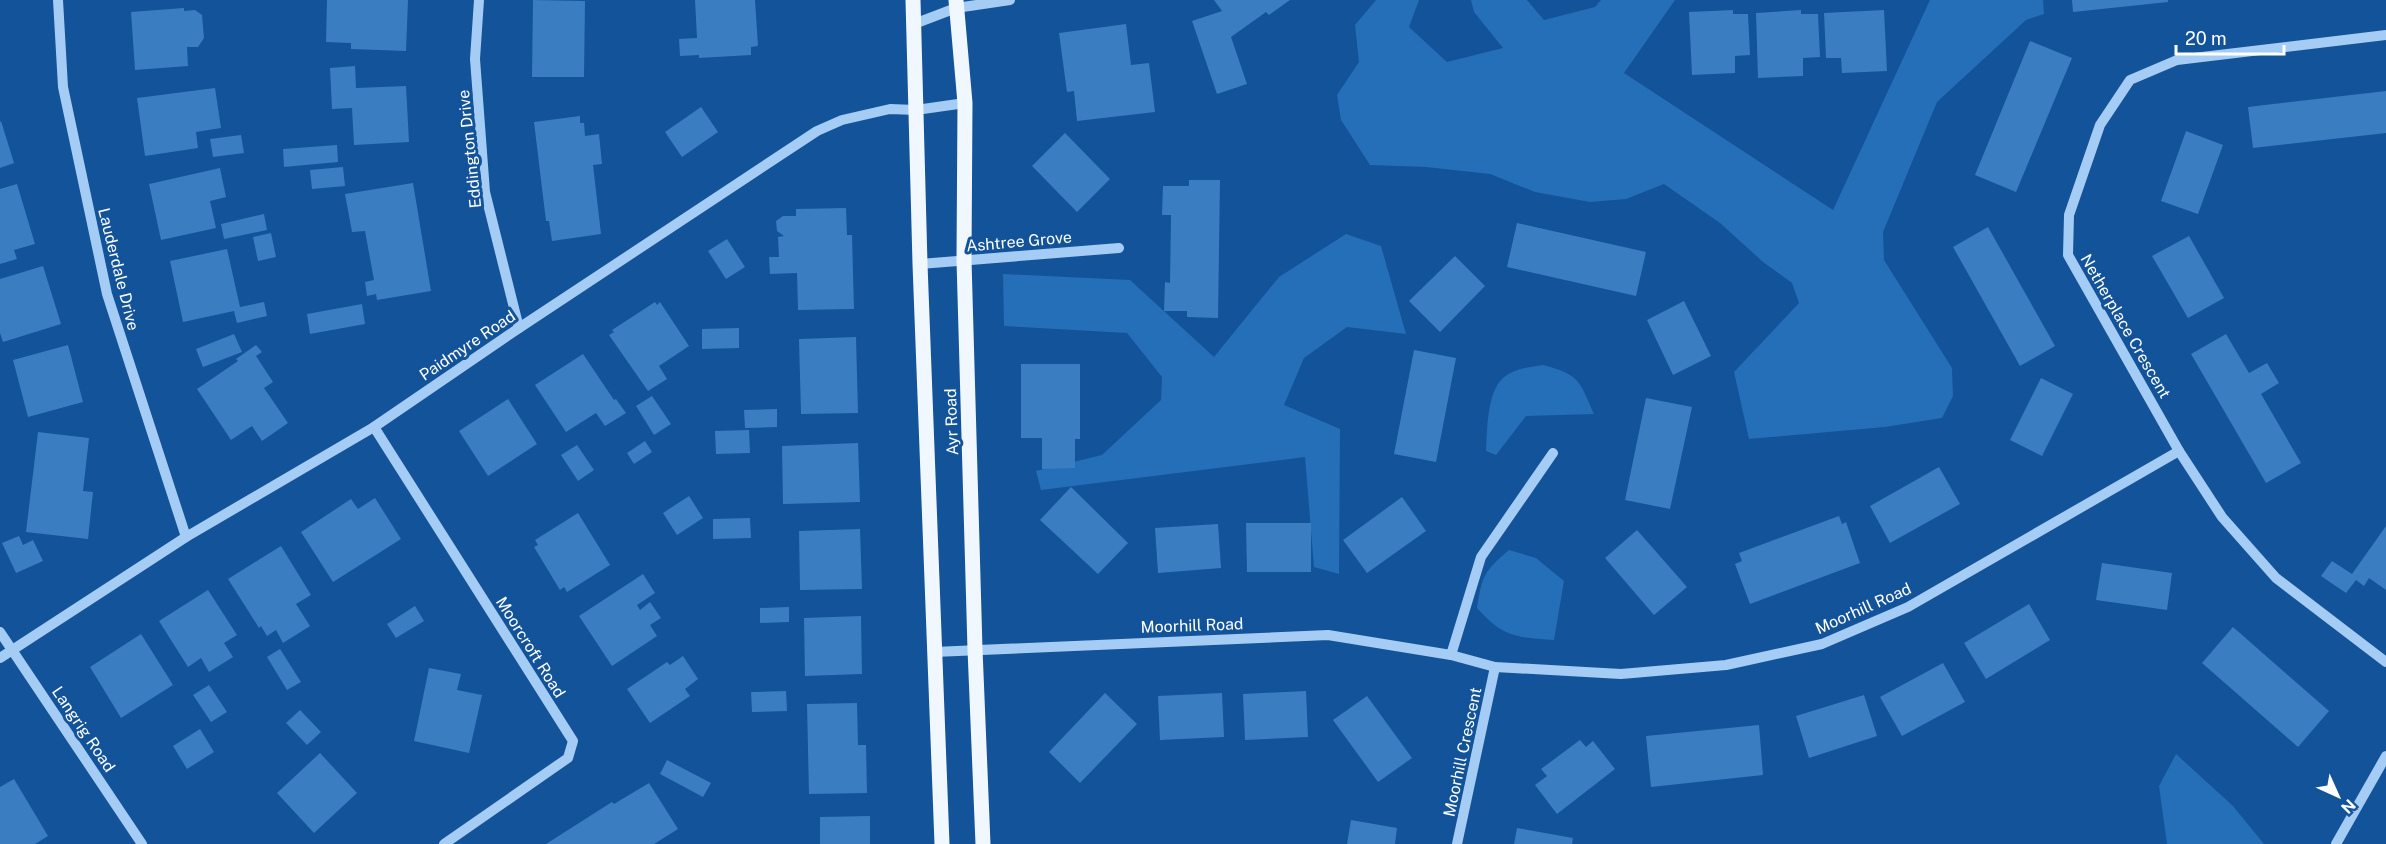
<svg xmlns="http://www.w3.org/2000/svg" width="2386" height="844" font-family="'Public Sans',sans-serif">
	<rect width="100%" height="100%" fill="#12539a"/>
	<g fill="#256eb8">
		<polygon points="1376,0 1419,0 1409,27 1447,62 1503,48 1474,12 1471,0 1527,0 1544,20 1595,7 1601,0 1675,0 1624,73 1833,210 1930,0 2043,0 2044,14 2026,20 1937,102 1883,232 1884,260 1952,368 1953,396 1942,418 1885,427 1749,439 1734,372 1799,303 1792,283 1763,262 1720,223 1664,184 1626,199 1590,202 1535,192 1490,174 1426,167 1370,165 1341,120 1337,95 1359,62 1355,25"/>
		<polygon points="1346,234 1381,246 1406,334 1347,327 1304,358 1284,405 1340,429 1339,574 1314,567 1305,457 1041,490 1036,471 1102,455 1161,400 1162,377 1127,333 1004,326 1003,274 1130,280 1214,357 1279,277"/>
		<path d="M1543 365C1580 375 1579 380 1594 414L1526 416 1496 455 1486 451C1487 431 1487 392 1503 378 1514 369 1529 367 1543 365Z"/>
		<path d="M1509 550 1536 558 1564 581 1554 640C1516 637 1504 638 1477 608 1482 576 1484 571 1509 550Z"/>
		<polygon points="2176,754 2233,806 2264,844 2167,844 2159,786"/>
	</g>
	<g fill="#3b7dc1">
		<polygon points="327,0 408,0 406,51 351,49 351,43 326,42"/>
		<polygon points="533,0 585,1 584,77 532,77"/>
		<polygon points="695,0 755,0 758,46 751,47 751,55 699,58 699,55 680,56 679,39 697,38"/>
		<polygon points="1214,0 1290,0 1269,15 1266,12 1231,37 1247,84 1217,94 1192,21 1222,11"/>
		<polygon points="2072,0 2168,0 2168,2 2073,12"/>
		<polygon points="184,8 184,11 195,10 202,15 204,38 198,47 187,47 188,66 135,70 131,12"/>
		<polygon points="1733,10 1733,14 1748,14 1750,55 1735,56 1735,73 1692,75 1689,12"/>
		<polygon points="1801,10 1801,14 1818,14 1820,57 1803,58 1803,76 1758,78 1756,13"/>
		<polygon points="1884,10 1887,71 1842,73 1841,58 1826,58 1824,13"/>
		<polygon points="1126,24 1131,65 1149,63 1155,112 1077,121 1074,91 1067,92 1059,33"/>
		<polygon points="2030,41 2072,58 2016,192 1975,175"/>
		<polygon points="355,66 356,88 406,86 409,142 354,145 352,108 332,109 330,68"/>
		<polygon points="215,88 221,128 196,132 198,148 145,156 137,98"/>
		<polygon points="2386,91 2386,133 2253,148 2248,107"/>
		<polygon points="701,107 718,132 682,157 665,132"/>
		<polygon points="580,116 580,123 584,123 585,136 599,134 602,164 593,165 601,234 552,241 549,221 546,221 534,122"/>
		<polygon points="1,121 14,163 0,168 0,122"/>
		<polygon points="2186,131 2223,145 2198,214 2161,201"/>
		<polygon points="1065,133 1110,179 1077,212 1032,166"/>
		<polygon points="241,135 244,153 213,157 210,139"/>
		<polygon points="337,145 338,162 284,167 283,149"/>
		<polygon points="343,167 345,186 312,189 310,170"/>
		<polygon points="220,168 226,197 210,201 216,228 161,240 149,184"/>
		<polygon points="1189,180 1220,180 1218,318 1187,317 1187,311 1164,311 1165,282 1170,283 1171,215 1162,215 1163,186 1189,186"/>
		<polygon points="413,183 431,291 377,300 376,294 367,296 365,282 374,280 365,231 352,232 345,194"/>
		<polygon points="17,184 35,244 14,250 17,259 0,264 0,189"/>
		<polygon points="846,208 847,235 852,235 854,309 798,310 797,273 770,274 769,257 779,257 778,237 784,236 777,231 776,221 783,216 796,216 796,209"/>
		<polygon points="264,214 267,230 224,239 221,224"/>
		<polygon points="1517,223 1646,252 1636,296 1507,267"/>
		<polygon points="1988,227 2055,346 2020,366 1953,247"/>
		<polygon points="271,233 276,257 258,261 253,237"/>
		<polygon points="2189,236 2224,298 2188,318 2152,256"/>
		<polygon points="727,239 745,267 726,279 708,251"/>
		<polygon points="227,249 240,307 264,302 267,316 237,323 234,311 183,322 170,261"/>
		<polygon points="1455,256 1485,286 1440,332 1409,301"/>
		<polygon points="43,266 61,324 3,342 0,333 0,279"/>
		<polygon points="1684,301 1711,356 1673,375 1647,320"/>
		<polygon points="655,302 657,305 660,302 689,346 659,366 667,379 648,391 609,335 614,332 612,330"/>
		<polygon points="362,304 365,324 310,334 307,314"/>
		<polygon points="739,328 739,348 702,349 702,329"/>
		<polygon points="234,334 242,352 203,367 196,349"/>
		<polygon points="2226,334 2249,373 2267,363 2279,383 2261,394 2301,463 2266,483 2191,354"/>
		<polygon points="856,337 858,413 801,414 799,339"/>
		<polygon points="68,345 83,402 28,417 13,360"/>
		<polygon points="256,345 262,352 256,356 273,382 264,388 288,423 262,441 252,426 231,440 197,389 238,361 236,359"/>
		<polygon points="1414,350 1456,358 1436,462 1394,454"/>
		<polygon points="583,354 614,400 616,399 626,413 605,426 596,413 566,432 535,385"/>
		<polygon points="1021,364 1080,364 1080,439 1075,439 1075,468 1042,469 1042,438 1021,438"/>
		<polygon points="2041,378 2073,394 2042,456 2010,440"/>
		<polygon points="652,396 671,424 654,435 636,406"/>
		<polygon points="1646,398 1692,407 1670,509 1625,500"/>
		<polygon points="508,399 537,444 488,476 459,431"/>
		<polygon points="777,409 777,427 745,428 744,410"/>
		<polygon points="749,430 750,453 716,454 715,431"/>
		<polygon points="38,432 89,438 83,491 93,492 88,539 26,532"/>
		<polygon points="645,441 652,452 634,464 627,453"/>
		<polygon points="858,443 860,502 783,504 782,446"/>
		<polygon points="577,445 594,470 578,481 561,455"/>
		<polygon points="1939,467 1960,504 1890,543 1870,506"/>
		<polygon points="1071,487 1128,543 1098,574 1040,520"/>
		<polygon points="689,496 703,518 677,535 663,513"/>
		<polygon points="1402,497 1426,531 1367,573 1343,540"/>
		<polygon points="375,498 401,539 333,582 301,532 351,499 358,509"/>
		<polygon points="578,513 610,565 567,592 564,587 560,590 534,547 538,545 535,540"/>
		<polygon points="1839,516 1842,524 1846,522 1860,563 1750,604 1735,564 1742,561 1739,553"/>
		<polygon points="750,518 751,538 713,539 713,519"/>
		<polygon points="1246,523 1311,523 1311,572 1247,572"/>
		<polygon points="1218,524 1221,568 1158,573 1155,528"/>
		<polygon points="2386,526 2386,590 2369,578 2364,586 2356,580 2346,593 2321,576 2332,561 2352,574"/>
		<polygon points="860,529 862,589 800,590 799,531"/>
		<polygon points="1637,530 1687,587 1654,615 1605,558"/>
		<polygon points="19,536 23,545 33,540 43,561 16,573 2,543"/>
		<polygon points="281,546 311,595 296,604 310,626 283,643 276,630 267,636 261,626 259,628 228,579"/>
		<polygon points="2102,563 2172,573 2167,610 2096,600"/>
		<polygon points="643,574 655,593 637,605 640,610 650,602 661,618 650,625 657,636 612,666 579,616"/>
		<polygon points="208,590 237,635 224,643 233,657 209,672 201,658 188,667 159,621"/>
		<polygon points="2029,604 2050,640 1986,679 1964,643"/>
		<polygon points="415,606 424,621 396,638 387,624"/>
		<polygon points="789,607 789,622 760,623 760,608"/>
		<polygon points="861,616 862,674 805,676 804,618"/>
		<polygon points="2233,627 2329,711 2298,747 2202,663"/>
		<polygon points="141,634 173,685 121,718 90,667"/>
		<polygon points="280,649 301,682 287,690 267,657"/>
		<polygon points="683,656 698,679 685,689 690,696 650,723 627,689 667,662 670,665"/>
		<polygon points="1943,663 1965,702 1902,736 1880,697"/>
		<polygon points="429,668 461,674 457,690 482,695 469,753 414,741"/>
		<polygon points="209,685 227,712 211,722 193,695"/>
		<polygon points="786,691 787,711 752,712 751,692"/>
		<polygon points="1306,691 1308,737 1245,740 1243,694"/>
		<polygon points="1105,693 1137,724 1080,783 1049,752"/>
		<polygon points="1222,693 1224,737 1160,740 1158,696"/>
		<polygon points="1864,695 1877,736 1809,758 1796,716"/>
		<polygon points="1367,696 1412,758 1378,782 1333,720"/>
		<polygon points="857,703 858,745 866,745 867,793 809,794 807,704"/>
		<polygon points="300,710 321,732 307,745 286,723"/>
		<polygon points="1759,725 1763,775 1651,787 1646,736"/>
		<polygon points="200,729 214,752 187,769 173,746"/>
		<polygon points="1580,740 1586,747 1593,741 1615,769 1557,814 1535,785 1547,776 1541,769"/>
		<polygon points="320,753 357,793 314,833 277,793"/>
		<polygon points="667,760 711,783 703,797 660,774"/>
		<polygon points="14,779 48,836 35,844 0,844 0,787"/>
		<polygon points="649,783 678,829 654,844 546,844 612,802 614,804"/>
		<polygon points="870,816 870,844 820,844 820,817"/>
		<polygon points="1351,820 1397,828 1395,844 1347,844"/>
		<polygon points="1517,828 1573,838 1572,844 1514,844"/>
	</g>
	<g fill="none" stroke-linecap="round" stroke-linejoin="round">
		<g stroke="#a5ccf4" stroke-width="10">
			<polyline points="58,0 63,87 107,294 186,537"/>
			<polyline points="479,0 475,59 485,192 519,328"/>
			<polyline points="914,24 956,8 1010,0"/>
			<polyline points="2386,35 2177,60 2130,80 2100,125 2069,215 2068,255 2179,451 2222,517 2276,578 2386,662"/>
			<polyline points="920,264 1119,248"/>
			<polyline points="374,427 573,741 568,758 444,844"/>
			<polyline points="0,632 142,844"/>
			<polyline points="934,652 1328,635 1451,655 1495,667 1621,674 1726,665 1822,644 1908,607 2179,451"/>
			<polyline points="1451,655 1481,557 1553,453"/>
			<polyline points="0,658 186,537 374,427 519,328 817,131 842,120 890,109 916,110 965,103"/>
			<polyline points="1457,844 1495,667"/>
			<polyline points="2336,844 2386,756"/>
		</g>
		<g stroke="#f1f7ff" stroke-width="15">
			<polyline points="913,0 920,264 942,844"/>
			<polyline points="956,0 965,103 964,260 975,649 983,844"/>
		</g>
	</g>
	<g text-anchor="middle" stroke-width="6" stroke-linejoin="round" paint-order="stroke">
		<g font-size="16" fill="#fff" stroke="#12539a">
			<text transform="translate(469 149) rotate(-96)" y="6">Eddington Drive</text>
			<text transform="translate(1019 241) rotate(-5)" y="6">Ashtree Grove</text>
			<text transform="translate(119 269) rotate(76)" y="6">Lauderdale Drive</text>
			<text transform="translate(2126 326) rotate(60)" y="6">Netherplace Crescent</text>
			<text transform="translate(467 345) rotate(-34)" y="6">Paidmyre Road</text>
			<text transform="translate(951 422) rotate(-92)" y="6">Ayr Road</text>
			<text transform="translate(1863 608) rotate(-24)" y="6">Moorhill Road</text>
			<text transform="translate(1192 625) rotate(-2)" y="6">Moorhill Road</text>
			<text transform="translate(531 647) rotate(58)" y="6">Moorcroft Road</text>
			<text transform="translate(84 729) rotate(56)" y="6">Langrig Road</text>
			<text transform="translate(1462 752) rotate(-78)" y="6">Moorhill Crescent</text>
		</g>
	</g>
	<g transform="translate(2338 796) rotate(135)" stroke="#12539a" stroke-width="4.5" paint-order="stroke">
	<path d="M0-4.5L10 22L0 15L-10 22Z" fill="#ffffff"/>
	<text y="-9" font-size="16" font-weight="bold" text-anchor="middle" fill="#ffffff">N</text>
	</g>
	<path d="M2176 45v9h108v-9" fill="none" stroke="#ffffff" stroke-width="3"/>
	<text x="2185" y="45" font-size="18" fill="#ffffff" stroke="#12539a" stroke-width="4.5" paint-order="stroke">20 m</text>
</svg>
